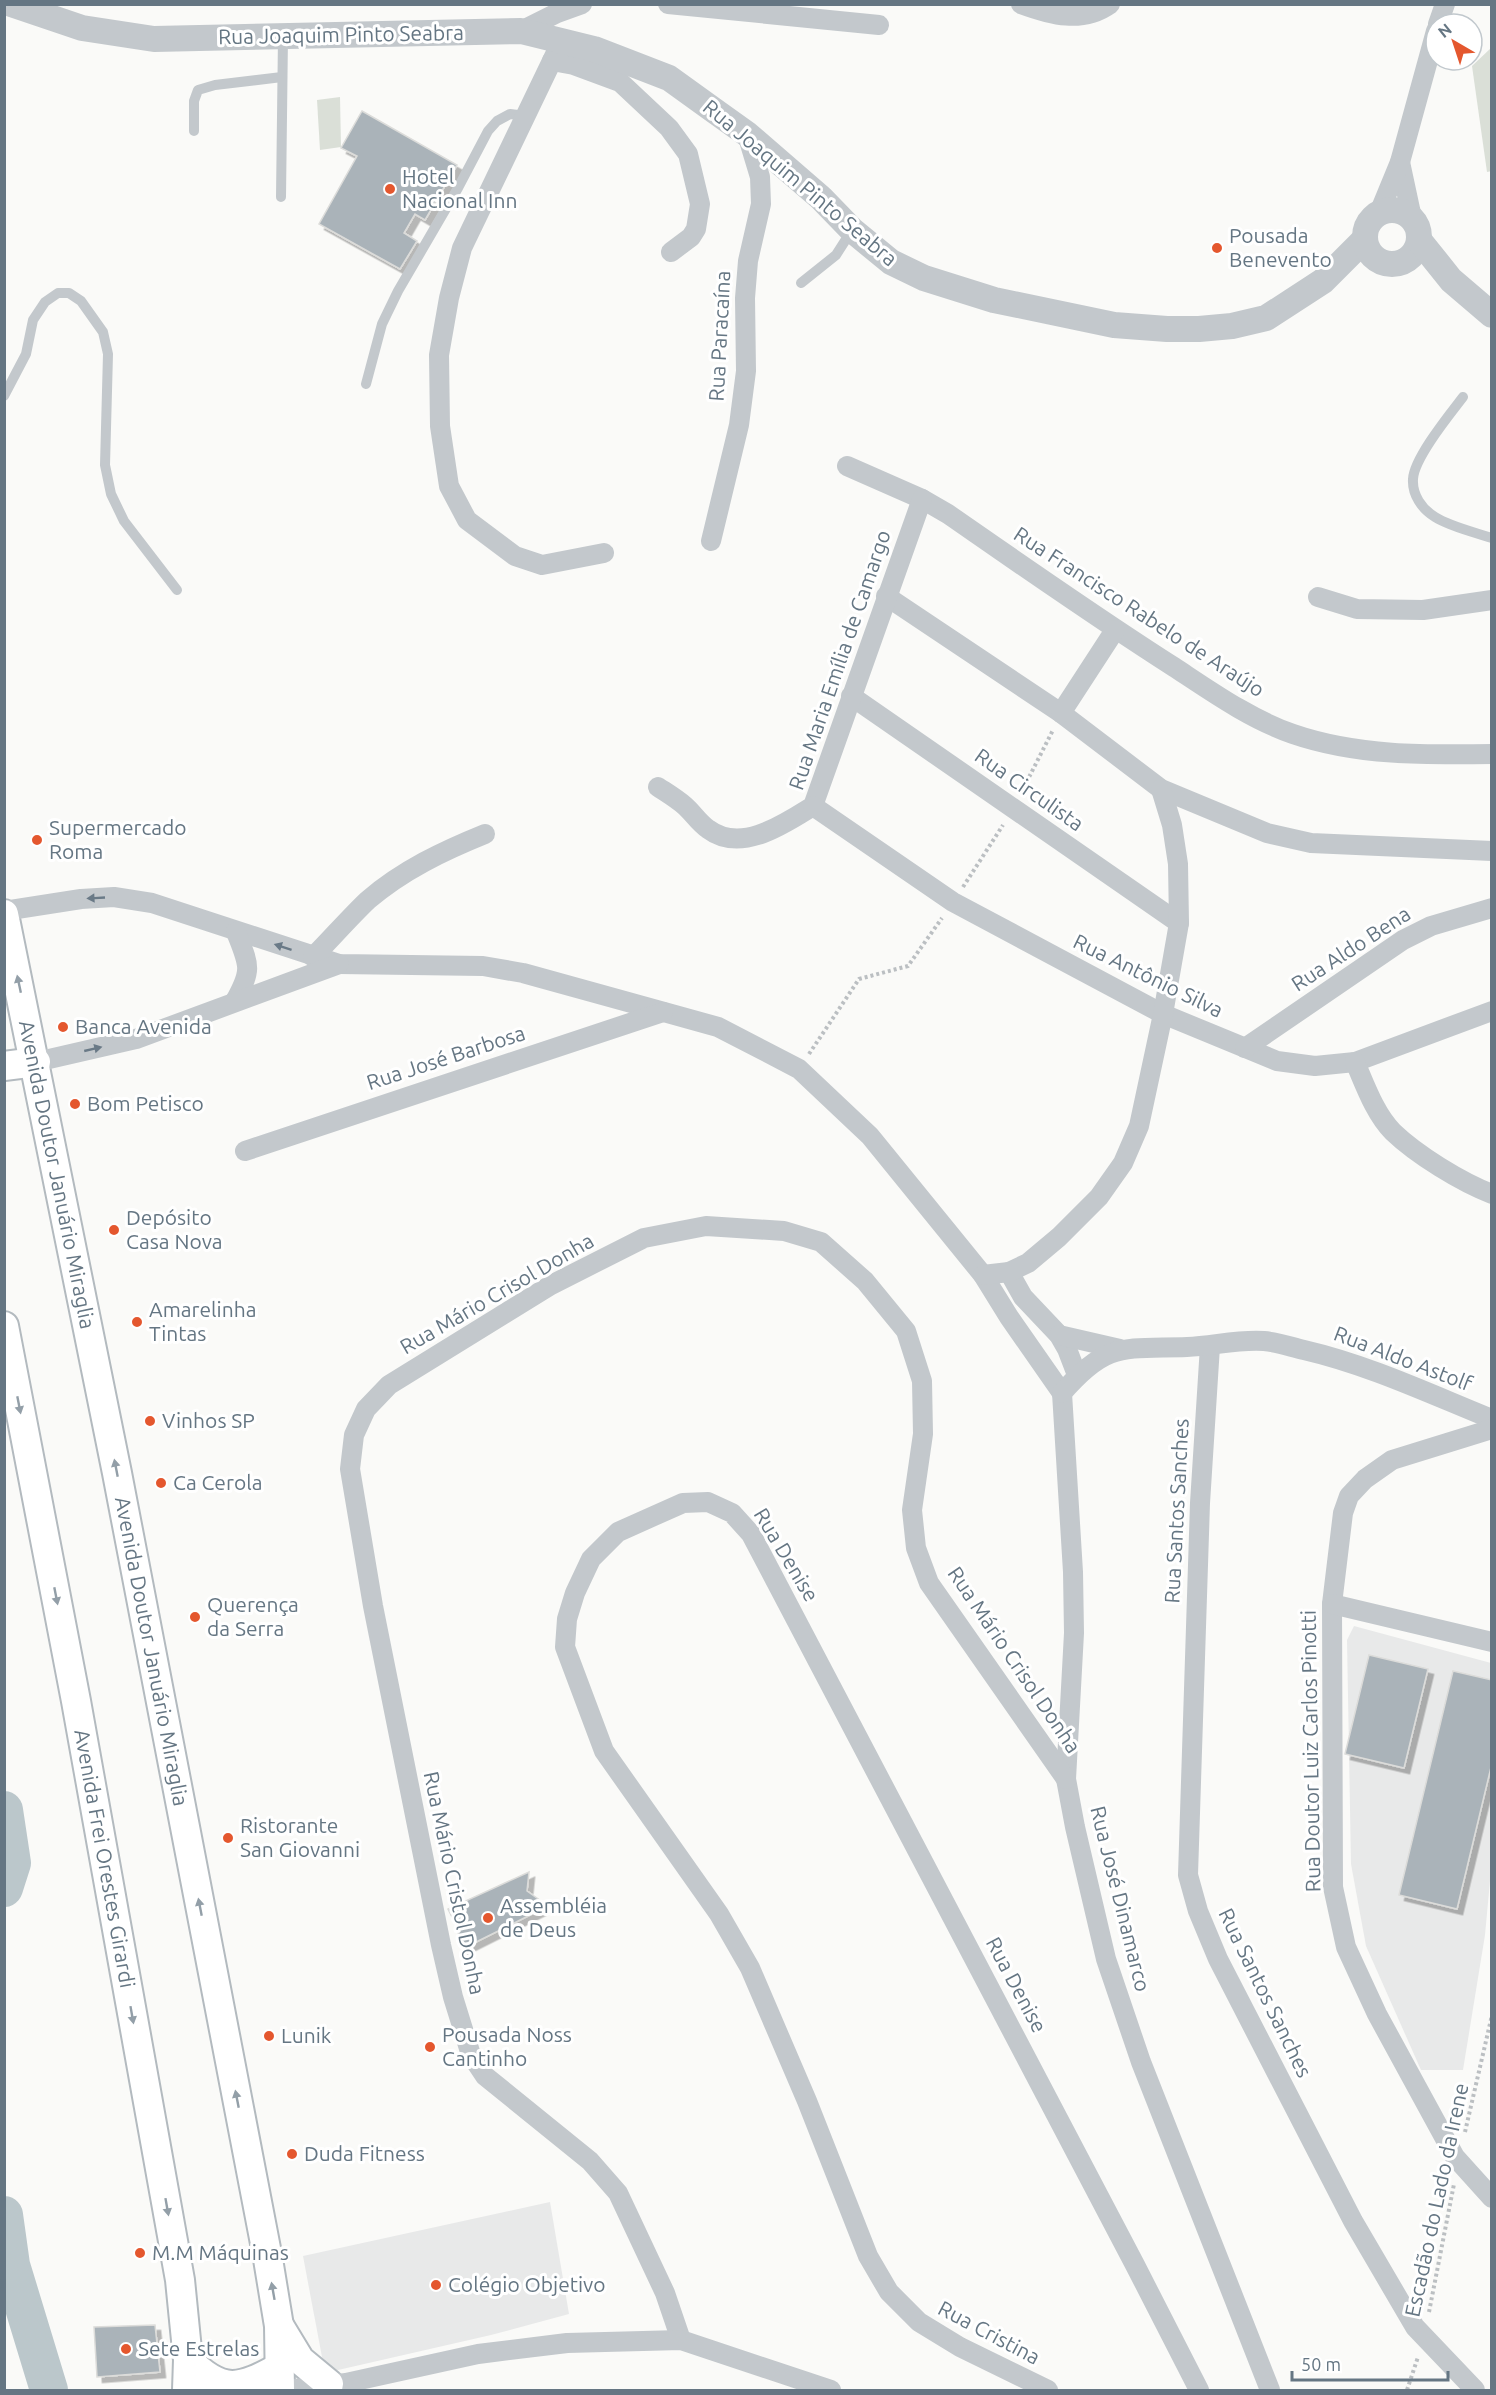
<svg xmlns="http://www.w3.org/2000/svg" width="1496" height="2395" font-family="Ubuntu,sans-serif">
	<defs>
		<filter id="shadow"><feDropShadow dx="5.5" dy="5.5" stdDeviation="0" flood-color="#0004"/></filter>
	</defs>
	<rect width="100%" height="100%" fill="#fafaf8"/>
	<g fill="#e8e9e9">
		<polygon points="1354,1626 1491,1663 1491,1870 1485,1935 1463,2070 1421,2070 1366,1946 1351,1864 1347,1640"/>
		<polygon points="550,2202 569,2314 491,2335 325,2373 303,2256"/>
	</g>
	<g fill="#dadfd7">
		<polygon points="1491,48 1492,171 1487,172 1472,66"/>
		<polygon points="340,97 341,147 320,150 317,100"/>
	</g>
	<g fill="none" stroke-linecap="round" stroke-linejoin="round">
		<g stroke="#bbc7cb" stroke-width="38">
			<polyline points="4,1810 12,1863 4,1888"/>
			<polyline points="4,2215 11,2265 49,2390"/>
		</g>
	</g>
	<g fill="#aab3b9" stroke="#dcdcda" stroke-width="1.5" filter="url(#shadow)">
		<polygon points="362,111 457,165 425,220 415,214 404,233 417,241 400,269 319,224 357,156 341,148"/>
		<polygon points="1369,1655 1428,1669 1404,1768 1345,1754"/>
		<polygon points="1453,1671 1492,1680 1492,1763 1457,1909 1399,1895"/>
		<polygon points="529,1872 527,1891 548,1906 462,1949 457,1927 448,1909"/>
		<polygon points="155,2325 160,2372 97,2377 94,2327"/>
	</g>
	<g fill="none" stroke-linecap="round" stroke-linejoin="round">
		<defs>
			<g id="secondary">
				<path id="s1" d="M4 914 117 1473 268 2259 279 2326 280 2390"/>
				<polyline points="4,1066 36,1062"/>
				<path id="s2" d="M4 1326 76 1701 180 2280 188 2360 187 2390"/>
				<polyline points="280,2327 300,2360 329,2384"/>
				<path d="M188 2360C223 2395 240 2389 280 2367"/>
			</g>
		</defs>
		<use href="#secondary" stroke="#b3babf" stroke-width="32"/>
		<g stroke="#bbbfc2" stroke-width="4" stroke-dasharray="3 3" stroke-linecap="butt">
			<polyline points="1021,793 1053,730"/>
			<polyline points="963,887 1003,825"/>
			<polyline points="809,1054 859,979 908,966 942,918"/>
			<polyline points="1465,2132 1492,2015"/>
			<polyline points="1429,2312 1454,2184"/>
			<polyline points="1407,2390 1418,2357"/>
		</g>
		<g stroke="#c3c8cc" stroke-width="10">
			<polyline points="194,131 194,101 198,90 215,85 282,77"/>
			<polyline points="281,197 283,36"/>
			<polyline points="801,283 836,255 852,230"/>
			<polyline points="366,384 382,324 398,291 458,188 488,131 497,121 510,114 526,116"/>
			<polyline points="4,396 26,354 33,320 45,302 58,293 69,293 81,301 103,332 108,354 105,465 111,494 124,521 177,590"/>
			<path d="M1463 397C1450 414 1414 458 1413 479 1412 495 1422 509 1435 517 1451 527 1474 532 1492 538"/>
		</g>
		<g stroke="#c3c8cc" stroke-width="20">
			<polyline points="668,4 879,25"/>
			<path d="M1021 4C1051 15 1082 24 1110 4"/>
			<polyline points="1438,24 1445,4"/>
			<polyline points="521,31 557,13 582,4"/>
			<polyline points="562,40 462,248 449,298 439,355 440,426 449,486 467,520 515,556 542,565 604,553"/>
			<polyline points="552,61 574,65 620,82 669,128 688,154 700,204 696,229 691,237 671,252"/>
			<polyline points="1400,162 1412,218"/>
			<polyline points="1379,213 1400,162 1436,31"/>
			<path d="M847 466 922 499 948 514C1023 566 1097 618 1174 667 1212 692 1250 719 1293 734 1357 756 1425 755 1492 754"/>
			<polyline points="711,541 739,425 746,371 745,298 748,261 761,204 760,177 747,134"/>
			<polyline points="886,596 1061,713 1161,789 1267,833 1311,843 1492,851"/>
			<polyline points="1318,597 1357,609 1423,610 1492,600"/>
			<polyline points="851,696 1179,923"/>
			<polyline points="1061,713 1115,630"/>
			<path d="M658 787C667 793 677 799 685 806 693 813 699 823 708 829 741 854 784 824 813 806L922 499"/>
			<polyline points="813,806 953,902 1163,1014 1277,1061 1315,1066 1355,1062 1492,1011"/>
			<polyline points="4,911 81,899 114,897 152,903 339,964 483,966 523,973 718,1027 799,1069 870,1136 983,1275 1009,1317 1062,1393"/>
			<path d="M313 957C331 939 349 918 368 900 403 870 443 851 485 834"/>
			<path d="M235 1001C253 969 249 965 236 932"/>
			<polyline points="1245,1048 1403,940 1431,926 1492,908"/>
			<polyline points="36,1062 136,1039 339,964"/>
			<path d="M1355 1062C1365 1085 1375 1114 1393 1132 1417 1155 1461 1182 1492 1194"/>
			<polyline points="245,1151 663,1012"/>
			<polyline points="1009,1272 1023,1297 1059,1335 1067,1349 1077,1375"/>
			<polyline points="983,1275 1009,1272 1028,1263 1059,1237 1099,1197 1123,1163 1139,1126 1163,1014 1179,923 1178,864 1172,825 1161,789"/>
			<polyline points="1059,1335 1120,1349"/>
			<polyline points="1210,1346 1200,1503 1188,1875 1198,1911 1218,1959 1353,2221 1415,2327 1475,2390"/>
			<polyline points="1062,1393 1073,1572 1074,1633 1066,1779 1075,1827 1106,1959 1141,2062 1270,2390"/>
			<path d="M1062 1393C1107 1341 1123 1349 1187 1347 1213 1346 1238 1339 1264 1341 1277 1342 1291 1347 1304 1350 1369 1365 1430 1394 1492 1419"/>
			<polyline points="1492,1429 1392,1460 1365,1479 1349,1496 1343,1513 1332,1604 1333,1887 1346,1947 1377,2014 1455,2157 1492,2198"/>
			<polyline points="1332,1604 1492,1642"/>
			<polyline points="681,2340 665,2293 618,2193 590,2161 485,2076 471,2055 453,1997 441,1945 373,1606 350,1469 354,1435 366,1409 389,1385 551,1285 644,1238 706,1226 784,1231 821,1242 865,1281 906,1331 922,1381 923,1434 912,1510 916,1548 929,1583 1066,1779"/>
			<polyline points="286,2390 346,2383 478,2354 567,2343 681,2340 831,2390"/>
			<polyline points="1048,2390 960,2347 919,2322 889,2292 868,2256 807,2101 750,1968 719,1914 604,1751 565,1647 567,1619 575,1593 591,1559 618,1532 683,1503 708,1502 732,1513 751,1534 1135,2265 1199,2390"/>
		</g>
		<g stroke="#c3c8cc" stroke-width="26">
			<polyline points="11,4 82,28 154,39 521,31 594,49 669,78 712,109 747,134 821,198 852,230 891,262 924,278 994,300 1114,325 1167,329 1199,329 1232,326 1266,318 1323,281 1365,239"/>
			<circle cx="1392" cy="237" r="27"/>
			<polyline points="1419,240 1451,280 1492,315"/>
		</g>
		<use href="#secondary" stroke="#fff" stroke-width="28"/>
	</g>
	<defs><path id="oneway-solid" d="M-6-.8H1V-3.2L6.5 0L1 3.2V.8H-6Z" transform="scale(1.5)"/></defs>
	<g fill="#6a7a87">
		<use href="#oneway-solid" transform="translate(96 898) rotate(177)"/>
		<use href="#oneway-solid" transform="translate(283 947) rotate(-162)"/>
		<use href="#oneway-solid" transform="translate(93 1049) rotate(-13)"/>
	</g>
	<g fill="#939fa8">
		<use href="#oneway-solid" transform="translate(19 984) rotate(-102)"/>
		<use href="#oneway-solid" transform="translate(19 1405) rotate(79)"/>
		<use href="#oneway-solid" transform="translate(116 1468) rotate(-101)"/>
		<use href="#oneway-solid" transform="translate(56 1596) rotate(79)"/>
		<use href="#oneway-solid" transform="translate(200 1907) rotate(-101)"/>
		<use href="#oneway-solid" transform="translate(132 2015) rotate(80)"/>
		<use href="#oneway-solid" transform="translate(237 2099) rotate(-101)"/>
		<use href="#oneway-solid" transform="translate(167 2207) rotate(80)"/>
		<use href="#oneway-solid" transform="translate(273 2291) rotate(-100)"/>
	</g>
	<g fill="#e4572e" stroke="#fff" stroke-width="2">
		<circle cx="390" cy="189" r="6"/>
		<circle cx="1217" cy="248" r="6"/>
		<circle cx="37" cy="840" r="6"/>
		<circle cx="63" cy="1027" r="6"/>
		<circle cx="75" cy="1104" r="6"/>
		<circle cx="114" cy="1230" r="6"/>
		<circle cx="137" cy="1322" r="6"/>
		<circle cx="150" cy="1421" r="6"/>
		<circle cx="161" cy="1483" r="6"/>
		<circle cx="195" cy="1617" r="6"/>
		<circle cx="228" cy="1838" r="6"/>
		<circle cx="488" cy="1918" r="6"/>
		<circle cx="269" cy="2036" r="6"/>
		<circle cx="430" cy="2047" r="6"/>
		<circle cx="292" cy="2154" r="6"/>
		<circle cx="140" cy="2253" r="6"/>
		<circle cx="436" cy="2285" r="6"/>
		<circle cx="126" cy="2349" r="6"/>
	</g>
	<g text-anchor="middle" stroke-width="6" stroke-linejoin="round" paint-order="stroke">
		<g font-size="21" fill="#657683" stroke="#fff">
			<text transform="translate(341 35) rotate(-1)" y="7">Rua Joaquim Pinto Seabra</text>
			<text transform="translate(800 183) rotate(40)" y="7">Rua Joaquim Pinto Seabra</text>
			<text transform="translate(720 336) rotate(-87)" y="7">Rua Paracaína</text>
			<text transform="translate(1139 612) rotate(33)" y="7">Rua Francisco Rabelo de Araújo</text>
			<text transform="translate(840 660) rotate(-71)" y="7">Rua Maria Emília de Camargo</text>
			<text transform="translate(1029 790) rotate(35)" y="7">Rua Circulista</text>
			<text transform="translate(1351 949) rotate(-33)" y="7">Rua Aldo Bena</text>
			<text transform="translate(1148 976) rotate(26)" y="7">Rua Antônio Silva</text>
			<text transform="translate(446 1058) rotate(-18)" y="7">Rua José Barbosa</text>
			<text dy="7" stroke="none"><textPath href="#s1" startOffset="266">Avenida Doutor Januário Miraglia</textPath></text>
			<text transform="translate(497 1294) rotate(-30)" y="7">Rua Mário Crisol Donha</text>
			<text transform="translate(1403 1359) rotate(21)" y="7">Rua Aldo Astolf</text>
			<text transform="translate(1177 1511) rotate(-87)" y="7">Rua Santos Sanches</text>
			<text transform="translate(786 1555) rotate(59)" y="7">Rua Denise</text>
			<text dy="7" stroke="none"><textPath href="#s1" startOffset="752">Avenida Doutor Januário Miraglia</textPath></text>
			<text transform="translate(1014 1660) rotate(56)" y="7">Rua Mário Crisol Donha</text>
			<text transform="translate(1311 1751) rotate(-91)" y="7">Rua Doutor Luiz Carlos Pinotti</text>
			<text dy="7" stroke="none"><textPath href="#s2" startOffset="542">Avenida Frei Orestes Girardi</textPath></text>
			<text transform="translate(454 1883) rotate(78)" y="7">Rua Mário Cristol Donha</text>
			<text transform="translate(1120 1899) rotate(76)" y="7">Rua José Dinamarco</text>
			<text transform="translate(1016 1985) rotate(62)" y="7">Rua Denise</text>
			<text transform="translate(1265 1993) rotate(64)" y="7">Rua Santos Sanches</text>
			<text transform="translate(1437 2200) rotate(-78)" y="7">Escadão do Lado da Irene</text>
			<text transform="translate(989 2333) rotate(28)" y="7">Rua Cristina</text>
		</g>
		<g font-size="21" fill="#657683" stroke="#fff" text-anchor="start">
			<text x="402" y="184">Hotel<tspan x="402" dy="24">Nacional Inn</tspan></text>
			<text x="1229" y="243">Pousada<tspan x="1229" dy="24">Benevento</tspan></text>
			<text x="49" y="835">Supermercado<tspan x="49" dy="24">Roma</tspan></text>
			<text x="75" y="1034">Banca Avenida</text>
			<text x="87" y="1111">Bom Petisco</text>
			<text x="126" y="1225">Depósito<tspan x="126" dy="24">Casa Nova</tspan></text>
			<text x="149" y="1317">Amarelinha<tspan x="149" dy="24">Tintas</tspan></text>
			<text x="162" y="1428">Vinhos SP</text>
			<text x="173" y="1490">Ca Cerola</text>
			<text x="207" y="1612">Querença<tspan x="207" dy="24">da Serra</tspan></text>
			<text x="240" y="1833">Ristorante<tspan x="240" dy="24">San Giovanni</tspan></text>
			<text x="500" y="1913">Assembléia<tspan x="500" dy="24">de Deus</tspan></text>
			<text x="442" y="2042">Pousada Noss<tspan x="442" dy="24">Cantinho</tspan></text>
			<text x="281" y="2043">Lunik</text>
			<text x="304" y="2161">Duda Fitness</text>
			<text x="152" y="2260">M.M Máquinas</text>
			<text x="448" y="2292">Colégio Objetivo</text>
			<text x="138" y="2356">Sete Estrelas</text>
		</g>
	</g>
	<rect width="1496" height="2395" fill="none" stroke="#657683" stroke-width="12"/>
	<g transform="translate(1454 42) rotate(321)"><circle r="28" fill="#ffffff" stroke="#c1c8cd" stroke-width="1.5"/>
	<path d="M0-4.5L10 22L0 15L-10 22Z" fill="#e4572e"/>
	<text y="-9" font-size="16" font-weight="bold" text-anchor="middle" fill="#657683">N</text>
	</g>
	<path d="M1292 2371v9h156v-9" fill="none" stroke="#657683" stroke-width="3"/>
	<text x="1301" y="2371" font-size="18" fill="#657683" stroke="#ffffff" stroke-width="4.5" paint-order="stroke">50 m</text>
</svg>
